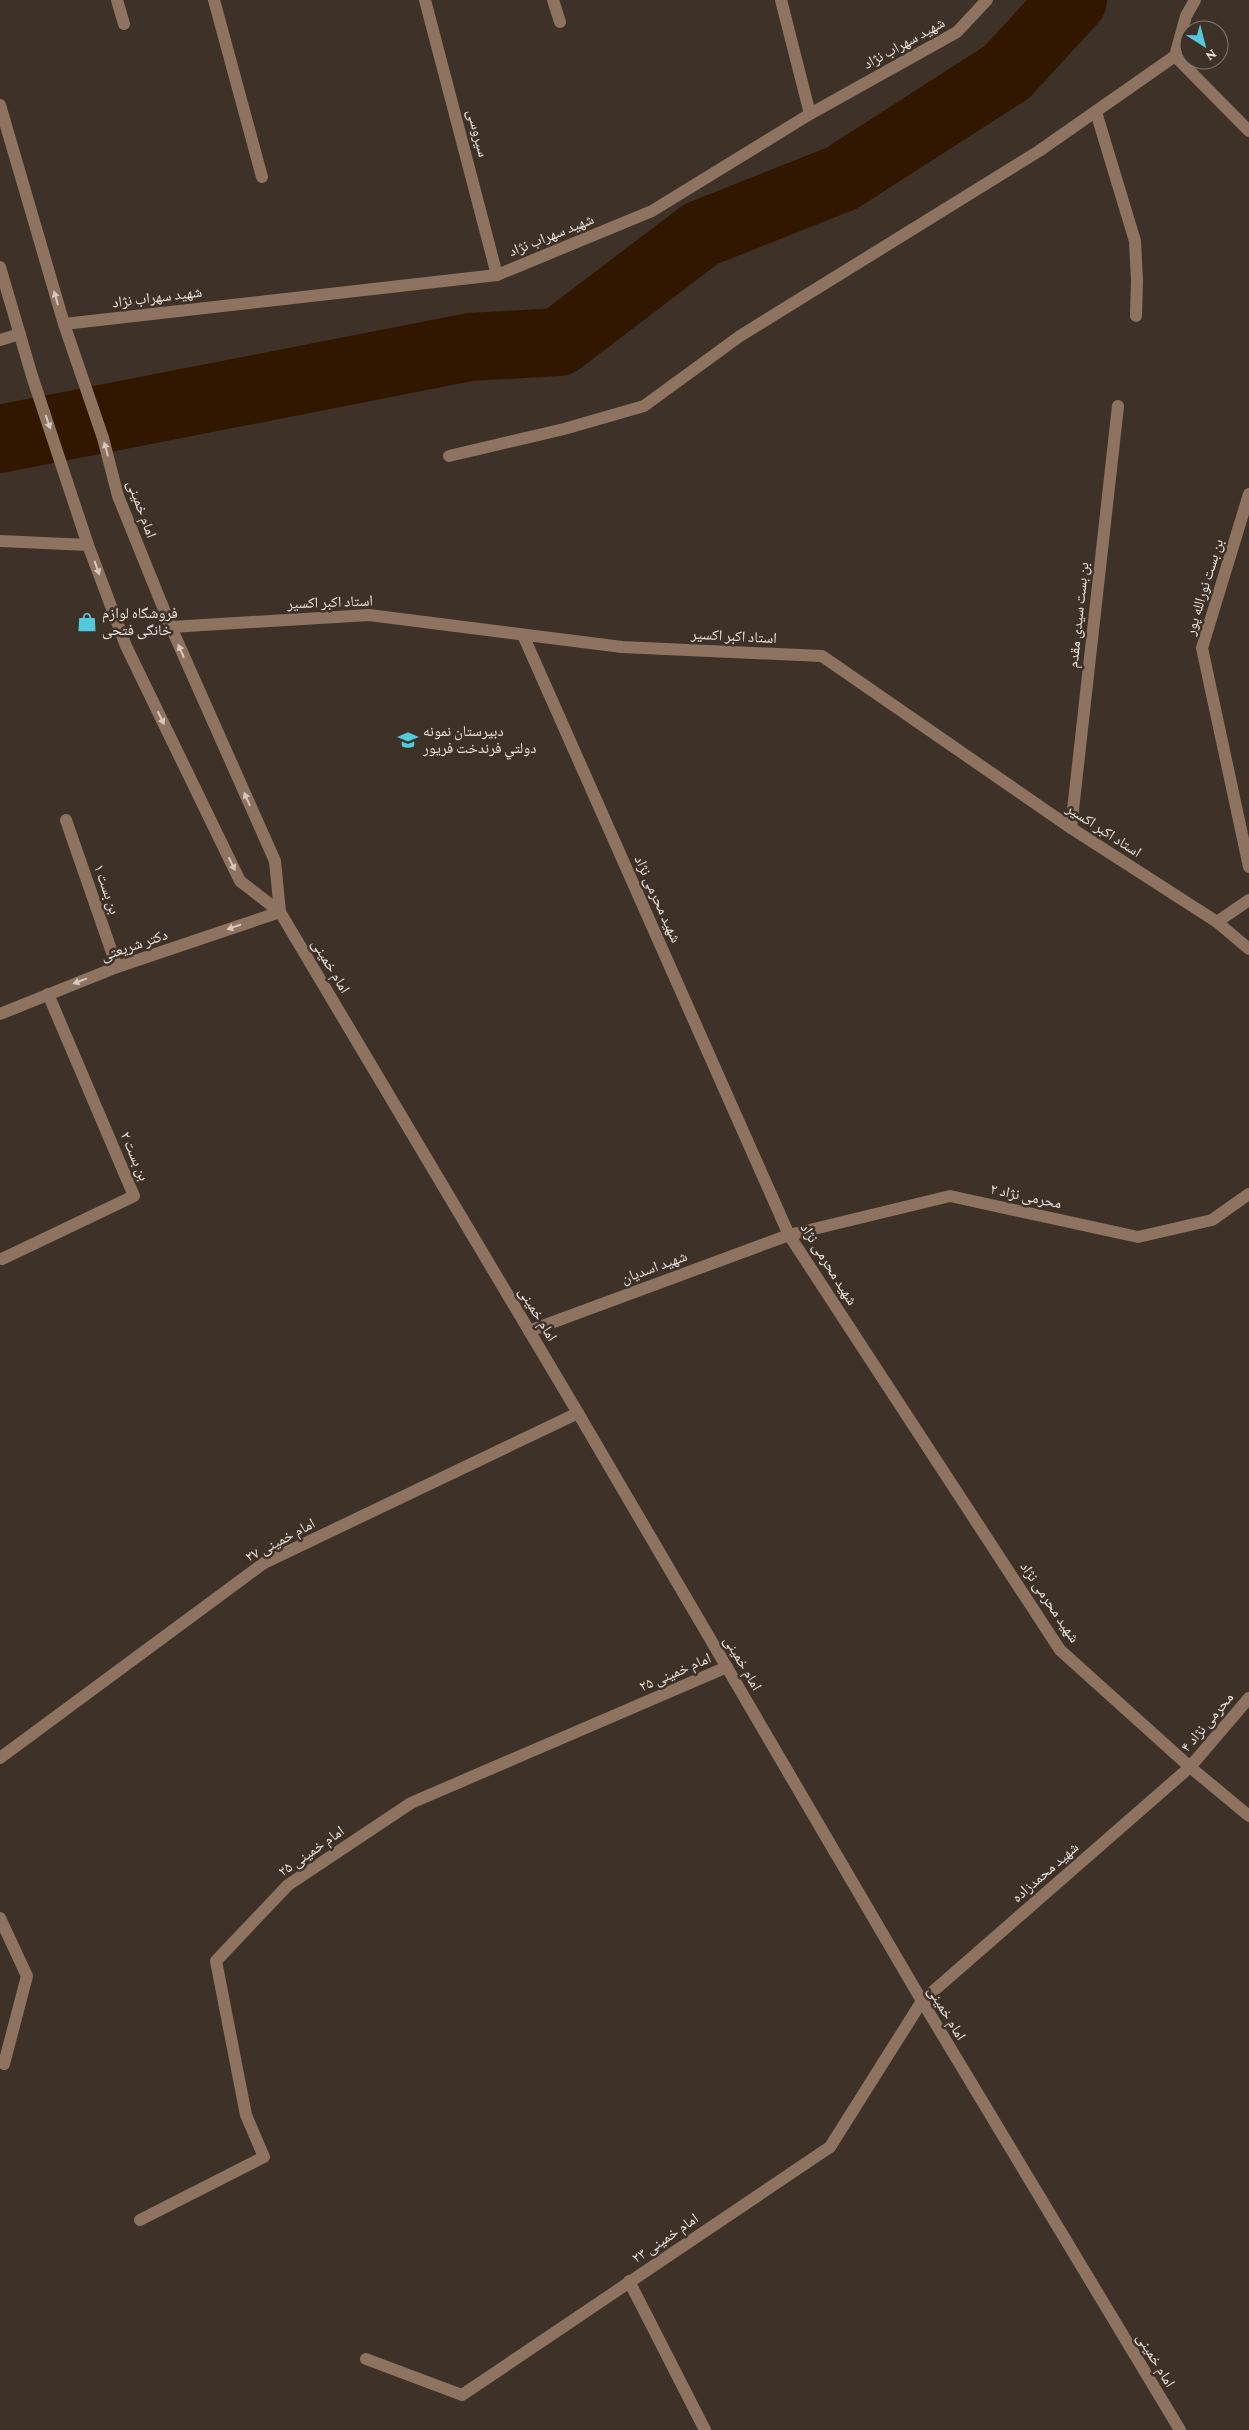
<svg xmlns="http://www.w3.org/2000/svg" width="1249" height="2430" font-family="'Crimson Pro','Noto Naskh Arabic',serif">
	<rect width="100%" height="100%" fill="#3e3228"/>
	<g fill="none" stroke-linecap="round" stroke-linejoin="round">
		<polyline stroke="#321700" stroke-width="68" points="0,439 470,347 559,342 701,234 842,178 1007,72 1073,0"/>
		<g stroke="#8d7360" stroke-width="12">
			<polyline points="117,0 124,24"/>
			<polyline points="214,0 262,177"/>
			<polyline points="425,0 497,275"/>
			<polyline points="553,0 560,22"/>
			<polyline points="781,0 810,114"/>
			<polyline points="1195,0 1186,16 1175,56 1249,131"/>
			<polyline points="0,105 64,324 103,438 118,496 171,627 275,861 280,912"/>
			<polyline points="1096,112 1135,241 1137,281 1136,316"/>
			<polyline points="0,267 32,376 88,545 126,646 240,881 280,912 578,1413 922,2001 1180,2430"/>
			<polyline points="64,324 497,275 652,211 810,114 957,32 987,0"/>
			<polyline points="0,340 20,334"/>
			<polyline points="449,456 564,429 644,406 740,336 1039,151 1175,56"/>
			<polyline points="1249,494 1202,648 1249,867"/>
			<polyline points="0,541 88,545"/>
			<polyline points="171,627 369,615 622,647 822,656 1071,828 1217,922 1249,949"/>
			<polyline points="523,635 789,1235 1060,1650 1190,1767 1249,1816"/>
			<polyline points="66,820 117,967"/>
			<polyline points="1071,828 1118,406"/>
			<polyline points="1217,922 1249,900"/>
			<polyline points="0,1014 117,967 280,912"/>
			<polyline points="2,1259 134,1196 48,994"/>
			<polyline points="529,1331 789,1235 950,1196 1138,1237 1212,1220 1249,1194"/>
			<polyline points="0,1758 264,1563 578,1413"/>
			<polyline points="0,1918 27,1976 4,2064"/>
			<polyline points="140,2220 264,2157 246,2115 216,1961 288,1885 411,1803 727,1667"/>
			<polyline points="629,2281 705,2430"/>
			<polyline points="366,2359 462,2395 830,2147 922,2001 1190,1767 1249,1698"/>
		</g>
	</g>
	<defs><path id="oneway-solid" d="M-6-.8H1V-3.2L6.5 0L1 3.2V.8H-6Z" transform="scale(1.25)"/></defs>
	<g fill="#d6c8bf">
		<use href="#oneway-solid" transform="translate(56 298) rotate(-106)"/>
		<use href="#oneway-solid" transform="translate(48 422) rotate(71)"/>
		<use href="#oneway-solid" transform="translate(106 449) rotate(-105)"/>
		<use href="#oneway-solid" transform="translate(97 568) rotate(70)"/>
		<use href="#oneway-solid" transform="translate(181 651) rotate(-114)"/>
		<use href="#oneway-solid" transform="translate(161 718) rotate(64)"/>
		<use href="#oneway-solid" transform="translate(247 799) rotate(-114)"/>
		<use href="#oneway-solid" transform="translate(232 864) rotate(64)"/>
		<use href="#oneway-solid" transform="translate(234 927) rotate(161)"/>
		<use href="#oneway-solid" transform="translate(80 981) rotate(159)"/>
	</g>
	<defs>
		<symbol id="shop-bare" viewBox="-9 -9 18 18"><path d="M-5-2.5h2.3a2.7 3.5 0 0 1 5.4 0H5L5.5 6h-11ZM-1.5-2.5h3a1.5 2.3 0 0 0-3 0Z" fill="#53cadc" stroke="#3e3228" stroke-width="2.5" paint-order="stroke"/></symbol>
		<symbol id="school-bare" viewBox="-9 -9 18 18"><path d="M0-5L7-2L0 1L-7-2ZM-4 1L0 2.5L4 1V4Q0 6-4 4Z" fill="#53cadc" stroke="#3e3228" stroke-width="2.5" paint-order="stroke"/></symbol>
	</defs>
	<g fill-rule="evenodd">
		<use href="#shop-bare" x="73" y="608" width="28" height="28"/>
		<use href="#school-bare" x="394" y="726" width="28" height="28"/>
	</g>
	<g text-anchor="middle" stroke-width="5" stroke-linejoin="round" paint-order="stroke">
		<g font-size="15" fill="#eee5df" stroke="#3e3228">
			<text transform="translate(904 43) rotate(-29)" y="5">شهید سهراب نژاد</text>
			<text transform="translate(478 133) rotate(76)" y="5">سیروسی</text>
			<text transform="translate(551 235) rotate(-22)" y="5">شهید سهراب نژاد</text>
			<text transform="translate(157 297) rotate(-7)" y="5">شهید سهراب نژاد</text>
			<text transform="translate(142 509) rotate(70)" y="5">امام خمینی</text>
			<text transform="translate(1204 587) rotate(-73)" y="5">بن بست نورالله پور</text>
			<text transform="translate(330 602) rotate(-2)" y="5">استاد اکبر اکسیر</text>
			<text transform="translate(1078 615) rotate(-84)" y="5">بن بست سیدی مقدم</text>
			<text transform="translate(734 636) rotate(3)" y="5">استاد اکبر اکسیر</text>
			<text transform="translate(1104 830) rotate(33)" y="5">استاد اکبر اکسیر</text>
			<text transform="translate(107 889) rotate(71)" y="5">بن بست ۱</text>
			<text transform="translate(658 899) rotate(66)" y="5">شهید محرمی نژاد</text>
			<text transform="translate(134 945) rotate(-19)" y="5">دکتر شریعتی</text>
			<text transform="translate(331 966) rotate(59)" y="5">امام خمینی</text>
			<text transform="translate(135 1156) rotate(67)" y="5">بن بست ۲</text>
			<text transform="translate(1026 1196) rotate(12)" y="5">محرمی نژاد ۲</text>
			<text transform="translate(829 1264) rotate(58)" y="5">شهید محرمی نژاد</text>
			<text transform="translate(654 1267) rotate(-20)" y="5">شهید اسدیان</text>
			<text transform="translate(538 1314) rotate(59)" y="5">امام خمینی</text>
			<text transform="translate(280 1540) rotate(-28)" y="5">امام خمینی ۲۷</text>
			<text transform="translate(1050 1602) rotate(56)" y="5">شهید محرمی نژاد</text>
			<text transform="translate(743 1663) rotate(60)" y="5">امام خمینی</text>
			<text transform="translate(675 1672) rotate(-23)" y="5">امام خمینی ۲۵</text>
			<text transform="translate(1207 1722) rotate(-50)" y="5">محرمی نژاد ۴</text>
			<text transform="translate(311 1851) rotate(-35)" y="5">امام خمینی ۲۵</text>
			<text transform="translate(1045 1872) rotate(-41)" y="5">شهید محمدزاده</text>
			<text transform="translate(947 2013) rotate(59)" y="5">امام خمینی</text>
			<text transform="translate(665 2238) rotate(-34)" y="5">امام خمینی ۲۳</text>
			<text transform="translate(1156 2360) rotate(59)" y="5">امام خمینی</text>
		</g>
		<g font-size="15" fill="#eee5df" stroke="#3e3228" text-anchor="start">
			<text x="102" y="618">فروشگاه لوازم<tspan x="102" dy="17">خانگی فتحی</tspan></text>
			<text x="423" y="736">دبیرستان نمونه<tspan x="423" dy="17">دولتي فرندخت فريور</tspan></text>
		</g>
	</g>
	<g transform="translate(1204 45) rotate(144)"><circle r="24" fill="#3e3228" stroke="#847a71"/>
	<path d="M0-4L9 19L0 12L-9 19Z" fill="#53cadc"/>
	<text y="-8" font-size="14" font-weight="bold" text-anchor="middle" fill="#eee5df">N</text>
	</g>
</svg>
